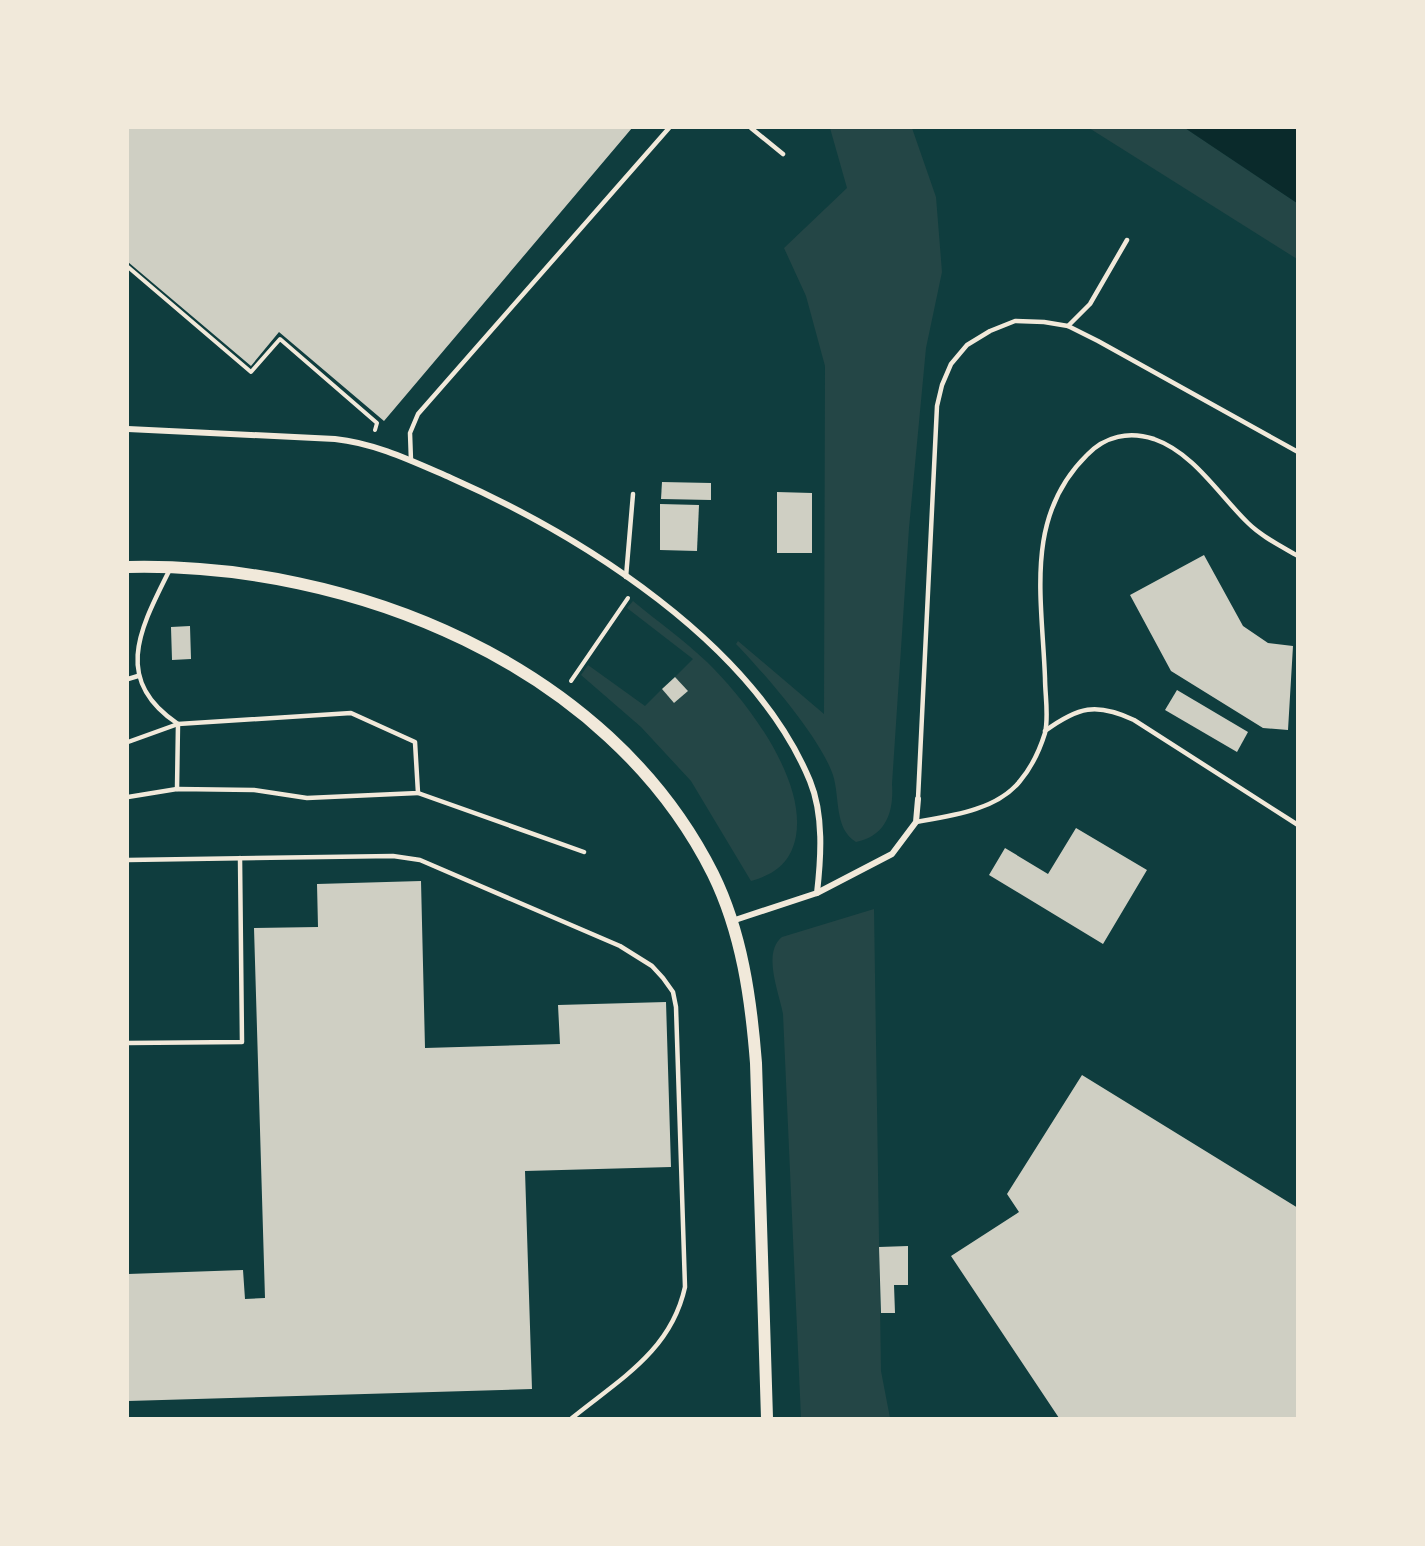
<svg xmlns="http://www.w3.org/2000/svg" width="1425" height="1546" font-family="'Crimson Pro',serif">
	<rect width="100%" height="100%" fill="#0f3d3e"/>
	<g fill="#244646">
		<path d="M830 128H912L936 197 942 272 926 348 909 528 892 784C894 812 886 836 856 842 834 829 840 797 833 775 820 737 764 673 736 644L738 641 824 714 825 366 806 296 784 248 847 188Z"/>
		<polygon points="1089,128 1185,128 1297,203 1297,259"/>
		<path d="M633 601C657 621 684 640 707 662 746 700 806 778 796 836 791 862 776 874 751 881L691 781 641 727 581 675 588 665 645 706 662 689 674 703 688 691 675 677 693 659 627 608Z"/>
		<path d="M874 909 881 1371 890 1418H801L783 1014C779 992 762 953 782 937Z"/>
	</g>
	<polygon fill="#0a2a2b" points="1185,128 1297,128 1297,203"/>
	<g fill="#cfcfc3">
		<polygon points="128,128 632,128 384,421 279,332 251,366 128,262"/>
		<polygon points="662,482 711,483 711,500 661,499"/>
		<polygon points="777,492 812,493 812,553 777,553"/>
		<polygon points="660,504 699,505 697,551 660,550"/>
		<polygon points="1204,555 1243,626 1268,643 1293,646 1288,730 1263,728 1171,671 1130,595"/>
		<polygon points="190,626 191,659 172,660 171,627"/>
		<polygon points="675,677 688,691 674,703 662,689"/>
		<polygon points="1177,690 1248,732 1237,752 1165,710"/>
		<polygon points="1076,828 1147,870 1103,944 989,875 1005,848 1048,874"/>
		<polygon points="421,881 425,1048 560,1044 558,1005 666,1002 671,1167 525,1171 532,1389 128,1401 128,1274 243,1270 245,1299 265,1298 254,928 318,927 317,884"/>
		<polygon points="1082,1075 1298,1208 1298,1418 1059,1418 951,1256 1019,1212 1007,1194"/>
		<polygon points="908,1246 908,1285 894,1285 895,1313 881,1313 879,1247"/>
	</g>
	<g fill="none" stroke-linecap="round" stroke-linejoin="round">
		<g stroke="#f1e9da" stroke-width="4">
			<polyline points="128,267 251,372 280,339 377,423 375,430"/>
			<polyline points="571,681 628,598"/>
		</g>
		<g stroke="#f1e9da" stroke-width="4.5">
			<polyline points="751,128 783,154"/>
			<polyline points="1068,326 1090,304 1127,240"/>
			<polyline points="411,461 410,433 418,414 669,128"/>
			<path d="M169 571C140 629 112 680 178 724"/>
			<polyline points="626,577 633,494"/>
			<polyline points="128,679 138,676"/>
			<path d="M1045 731C1078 707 1096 702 1134 720L1298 825"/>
			<polyline points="128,742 178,724 351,713 415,742 418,793 307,798 254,790 177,789 128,797"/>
			<polyline points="177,789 178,724"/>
			<polyline points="418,793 584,852"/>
			<polyline points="918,799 937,406 942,385 951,364 967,345 990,331 1015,321 1044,322 1068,326 1098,341 1298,452"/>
			<path d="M916 822C951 816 997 810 1020 781 1031 768 1040 749 1045 733 1049 716 1045 695 1045 678 1042 597 1024 517 1087 455 1105 436 1129 431 1154 439 1194 453 1219 495 1248 523 1262 537 1281 546 1298 556"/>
			<path d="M128 860 393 856 420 860 620 946 652 966 663 978 673 992 676 1007 685 1287C671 1351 620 1379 572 1418"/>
			<polyline points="128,1043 242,1042 240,858"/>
		</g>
		<g stroke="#f1e9da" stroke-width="6">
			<path d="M128 429 335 439C375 443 414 462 451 478 582 536 753 643 810 781 824 815 821 858 817 893L732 921"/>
			<polyline points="817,893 892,854 916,822 918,799"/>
		</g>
		<path stroke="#f1e9da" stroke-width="12" d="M128 567C351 562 608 664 713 874 742 933 751 999 756 1063L767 1418"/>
	</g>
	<rect width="1425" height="1546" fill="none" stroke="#f1e9da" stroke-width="258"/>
</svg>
